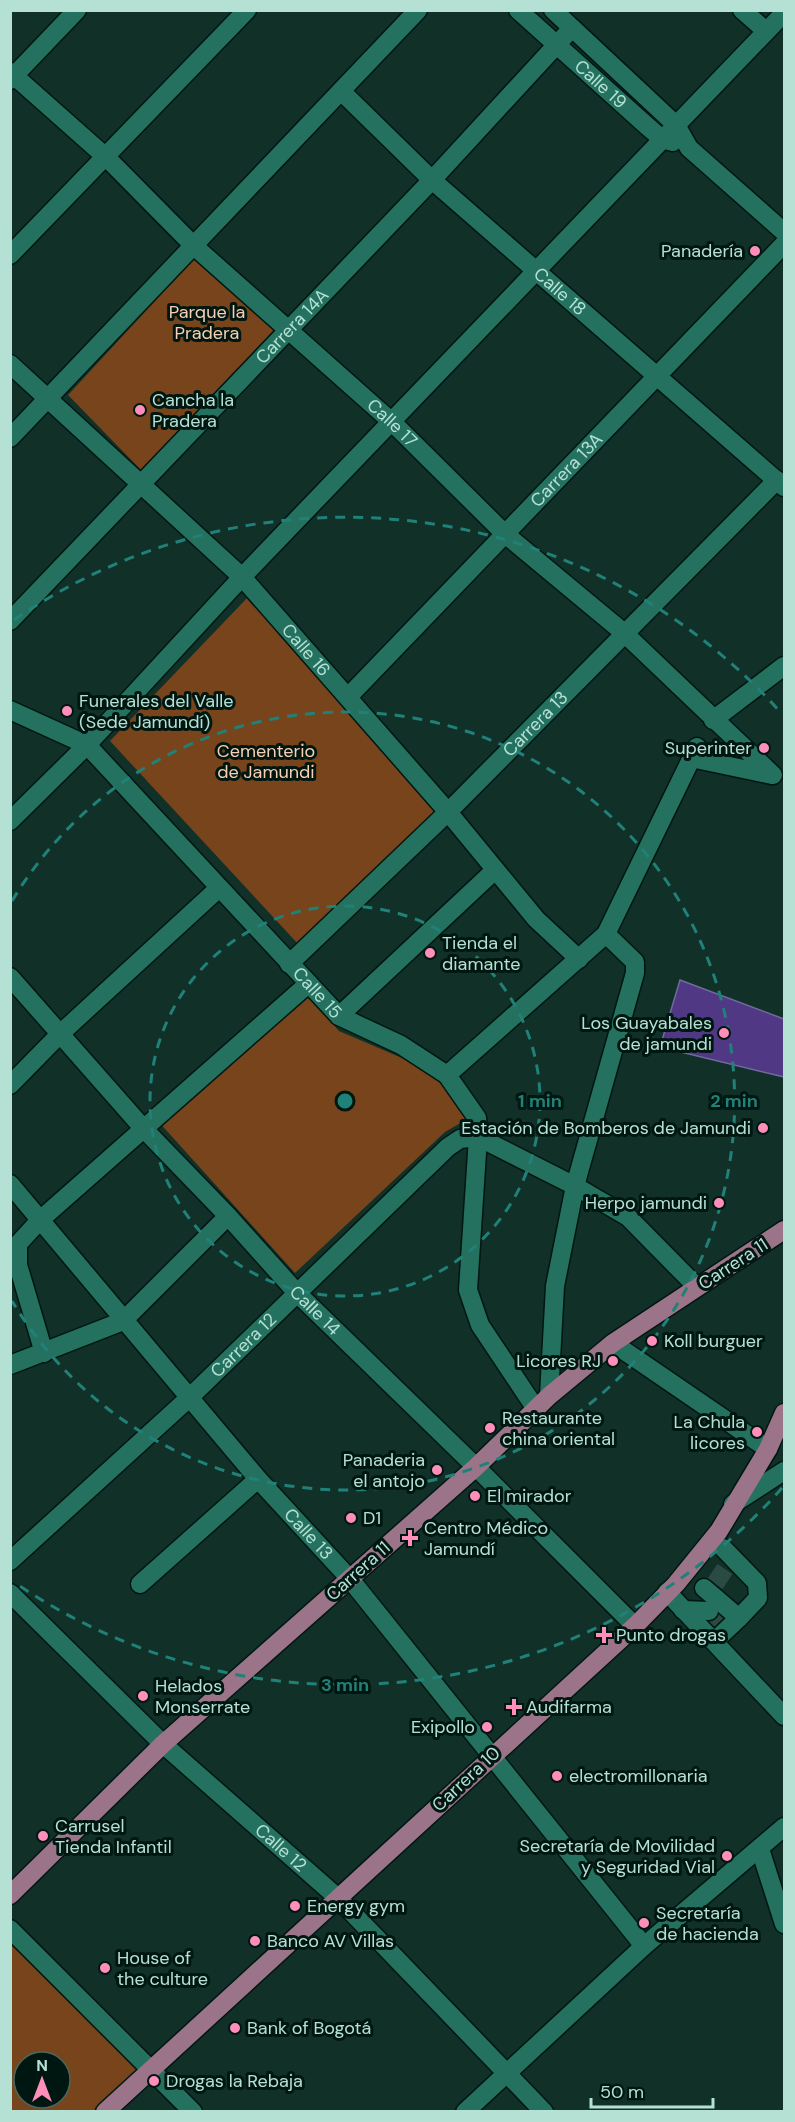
<svg xmlns="http://www.w3.org/2000/svg" width="795" height="2122" font-family="'DM Sans',sans-serif">
	<rect width="100%" height="100%" fill="#113028"/>
	<g fill="#77441c" fill-rule="evenodd">
		<polygon points="203,249 286,317 142,471 68,395"/>
		<polygon points="249,596 444,807 299,945 110,741"/>
		<polygon points="308,995 339,1031 444,1076 471,1117 445,1132 295,1273 157,1120"/>
		<path d="M10 1929 150 2069 105 2111H11ZM24 2062H60V2098H24Z"/>
	</g>
	<polygon fill="#513884" stroke="#6f6b9c" stroke-width="1.5" points="680,980 784,1019 784,1077 660,1047"/>
	<g fill="none" stroke-linecap="round" stroke-linejoin="round">
		<g stroke="#2a4b42" stroke-width="18" stroke-dasharray="18 9" stroke-linecap="butt">
			<polyline points="715,1584 727,1566"/>
			<polyline points="709,1611 723,1622"/>
		</g>
		<defs>
			<g id="minor">
				<path id="s1" d="M518 10 647 126 662 139 673 142"/>
				<polyline points="553,10 676,125 689,148 784,232"/>
				<polyline points="742,10 766,31"/>
				<path id="s2" d="M10 72 107 158 194 246 393 423 505 534 623 632 773 775"/>
				<polyline points="10,80 77,10"/>
				<path id="s3" d="M341 91 432 180 784 487"/>
				<polyline points="10,255 247,10"/>
				<path id="s4" d="M10 364 242 577 448 812 536 919 579 959"/>
				<polyline points="10,438 418,10"/>
				<path id="s5" d="M10 621 432 180 572 28"/>
				<path id="s6" d="M348 697 784 244"/>
				<path id="s7" d="M10 710 87 745 339 1016 401 1045 447 1075 477 1118 478 1137 468 1290 480 1325 536 1409"/>
				<polyline points="713,720 784,666"/>
				<polyline points="691,758 772,775"/>
				<polyline points="10,821 87,745 242,577 784,13"/>
				<path id="s8" d="M289 964 448 812 777 480"/>
				<path id="s9" d="M10 977 143 1128 228 1216 297 1293 476 1467 635 1626"/>
				<polyline points="339,1016 494,871"/>
				<polyline points="447,1075 606,934 697,747"/>
				<polyline points="10,1085 61,1033 219,888"/>
				<polyline points="478,1137 575,1186 628,1217 697,1287"/>
				<path id="s10" d="M10 1184 258 1479 350 1579 644 1946"/>
				<polyline points="613,1343 768,1449"/>
				<polyline points="44,1353 18,1265 18,1244 40,1220 308,984"/>
				<polyline points="10,1365 123,1321 228,1216"/>
				<polyline points="549,1396 555,1286 575,1186 635,973 635,962 606,934"/>
				<polyline points="733,1504 784,1471"/>
				<path id="s11" d="M10 1561 189 1398 448 1147 460 1139 478 1137"/>
				<polyline points="140,1584 258,1479"/>
				<polyline points="704,1588 739,1618 758,1598 757,1583 723,1548"/>
				<polyline points="667,1592 784,1716"/>
				<path id="s12" d="M10 1593 163 1744 338 1898 544 2112"/>
				<polyline points="683,1610 709,1611"/>
				<polyline points="721,1635 739,1618"/>
				<polyline points="760,1849 784,1924"/>
				<polyline points="10,1929 193,2112"/>
				<polyline points="465,2112 644,1946 784,1827"/>
			</g>
			<g id="major">
				<polyline points="10,1895 163,1744 476,1467 549,1396 613,1343 784,1230"/>
				<polyline points="105,2112 635,1626 676,1584 719,1531 768,1449 784,1413"/>
			</g>
		</defs>
		<use href="#minor" stroke="#001711" stroke-width="21"/>
		<use href="#major" stroke="#001711" stroke-width="21"/>
		<use href="#minor" stroke="#247160" stroke-width="18"/>
		<use href="#major" stroke="#9b748a" stroke-width="18"/>
	</g>
	<g fill="none" stroke="#208178" stroke-width="3" stroke-dasharray="10 8">
		<circle cx="345" cy="1101" r="195"/>
		<path d="M12 901A389 389 0 1 1 12 1301"/>
		<path d="M782 1488A584 584 0 0 1 14 1582M14 620A584 584 0 0 1 782 714"/>
	</g>
	<g fill="#ff8ebb" stroke="#001711" stroke-width="2">
		<circle cx="755" cy="251" r="6"/>
		<circle cx="140" cy="410" r="6"/>
		<circle cx="67" cy="711" r="6"/>
		<circle cx="764" cy="748" r="6"/>
		<circle cx="430" cy="953" r="6"/>
		<circle cx="724" cy="1033" r="6"/>
		<circle cx="763" cy="1128" r="6"/>
		<circle cx="719" cy="1203" r="6"/>
		<circle cx="652" cy="1341" r="6"/>
		<circle cx="613" cy="1361" r="6"/>
		<circle cx="490" cy="1428" r="6"/>
		<circle cx="757" cy="1432" r="6"/>
		<circle cx="437" cy="1470" r="6"/>
		<circle cx="475" cy="1496" r="6"/>
		<circle cx="351" cy="1518" r="6"/>
		<path d="M407 1529h6v6h6v6h-6v6h-6v-6h-6v-6h6z"/>
		<path d="M601 1626h6v6h6v6h-6v6h-6v-6h-6v-6h6z"/>
		<circle cx="143" cy="1696" r="6"/>
		<path d="M511 1698h6v6h6v6h-6v6h-6v-6h-6v-6h6z"/>
		<circle cx="487" cy="1727" r="6"/>
		<circle cx="557" cy="1776" r="6"/>
		<circle cx="43" cy="1836" r="6"/>
		<circle cx="727" cy="1856" r="6"/>
		<circle cx="295" cy="1906" r="6"/>
		<circle cx="644" cy="1923" r="6"/>
		<circle cx="255" cy="1941" r="6"/>
		<circle cx="105" cy="1968" r="6"/>
		<circle cx="235" cy="2028" r="6"/>
		<circle cx="154" cy="2081" r="6"/>
	</g>
	<g text-anchor="middle" stroke-width="6" stroke-linejoin="round" paint-order="stroke">
		<g font-size="18" fill="#b5e1d4" stroke="#001711">
			<text dy="6" stroke="none"><textPath href="#s1" startOffset="111">Calle 19</textPath></text>
			<text dy="6" stroke="none"><textPath href="#s3" startOffset="297">Calle 18</textPath></text>
			<text dy="6" stroke="none"><textPath href="#s5" startOffset="408">Carrera 14A</textPath></text>
			<text dy="6" stroke="none"><textPath href="#s2" startOffset="519">Calle 17</textPath></text>
			<text dy="6" stroke="none"><textPath href="#s6" startOffset="315">Carrera 13A</textPath></text>
			<text dy="6" stroke="none"><textPath href="#s4" startOffset="412">Calle 16</textPath></text>
			<text dy="6" stroke="none"><textPath href="#s8" startOffset="344">Carrera 13</textPath></text>
			<text dy="6" stroke="none"><textPath href="#s7" startOffset="423">Calle 15</textPath></text>
			<text transform="translate(733 1264) rotate(-33)" y="6">Carrera 11</text>
			<text dy="6" stroke="none"><textPath href="#s9" startOffset="452">Calle 14</textPath></text>
			<text dy="6" stroke="none"><textPath href="#s11" startOffset="318">Carrera 12</textPath></text>
			<text dy="6" stroke="none"><textPath href="#s10" startOffset="460">Calle 13</textPath></text>
			<text transform="translate(358 1571) rotate(-42)" y="6">Carrera 11</text>
			<text transform="translate(466 1779) rotate(-43)" y="6">Carrera 10</text>
			<text dy="6" stroke="none"><textPath href="#s12" startOffset="372">Calle 12</textPath></text>
		</g>
		<g font-size="18" fill="#b5e1d4" stroke="#001711" text-anchor="start">
			<text x="743" y="257" text-anchor="end">Panadería</text>
			<text x="152" y="406">Cancha la<tspan x="152" dy="21">Pradera</tspan></text>
			<text x="79" y="707">Funerales del Valle<tspan x="79" dy="21">(Sede Jamundí)</tspan></text>
			<text x="752" y="754" text-anchor="end">Superinter</text>
			<text x="442" y="949">Tienda el<tspan x="442" dy="21">diamante</tspan></text>
			<text x="712" y="1029" text-anchor="end">Los Guayabales<tspan x="712" dy="21">de jamundi</tspan></text>
			<text x="751" y="1134" text-anchor="end">Estación de Bomberos de Jamundi</text>
			<text x="707" y="1209" text-anchor="end">Herpo jamundi</text>
			<text x="664" y="1347">Koll burguer</text>
			<text x="601" y="1367" text-anchor="end">Licores RJ</text>
			<text x="502" y="1424">Restaurante<tspan x="502" dy="21">china oriental</tspan></text>
			<text x="745" y="1428" text-anchor="end">La Chula<tspan x="745" dy="21">licores</tspan></text>
			<text x="425" y="1466" text-anchor="end">Panaderia<tspan x="425" dy="21">el antojo</tspan></text>
			<text x="487" y="1502">El mirador</text>
			<text x="363" y="1524">D1</text>
			<text x="424" y="1534">Centro Médico<tspan x="424" dy="21">Jamundí</tspan></text>
			<text x="616" y="1641">Punto drogas</text>
			<text x="155" y="1692">Helados<tspan x="155" dy="21">Monserrate</tspan></text>
			<text x="526" y="1713">Audifarma</text>
			<text x="475" y="1733" text-anchor="end">Exipollo</text>
			<text x="569" y="1782">electromillonaria</text>
			<text x="55" y="1832">Carrusel<tspan x="55" dy="21">Tienda Infantil</tspan></text>
			<text x="715" y="1852" text-anchor="end">Secretaría de Movilidad<tspan x="715" dy="21">y Seguridad Vial</tspan></text>
			<text x="307" y="1912">Energy gym</text>
			<text x="656" y="1919">Secretaría<tspan x="656" dy="21">de hacienda</tspan></text>
			<text x="267" y="1947">Banco AV Villas</text>
			<text x="117" y="1964">House of<tspan x="117" dy="21">the culture</tspan></text>
			<text x="247" y="2034">Bank of Bogotá</text>
			<text x="166" y="2087">Drogas la Rebaja</text>
		</g>
		<g font-size="18" fill="#f9cfb3" stroke="#001711">
			<text x="207" y="318">Parque la<tspan x="207" dy="21">Pradera</tspan></text>
			<text x="266" y="757">Cementerio<tspan x="266" dy="21">de Jamundi</tspan></text>
		</g>
	</g>
	<circle cx="345" cy="1101" r="9" fill="#208178" stroke="#001711" stroke-width="3"/>
	<g font-size="18" text-anchor="middle" font-weight="bold" fill="#208178" stroke="#001711" stroke-width="6" stroke-linejoin="round" paint-order="stroke">
		<text x="540" y="1107">1 min</text>
		<text x="734" y="1107">2 min</text>
		<text x="345" y="1691">3 min</text>
	</g>
	<rect width="795" height="2122" fill="none" stroke="#b5e1d4" stroke-width="24"/>
	<g transform="translate(42 2080)"><circle r="28" fill="#001711" stroke="#48685f" stroke-width="1.5"/>
	<path d="M0-4.5L10 22L0 15L-10 22Z" fill="#ff8ebb"/>
	<text y="-9" font-size="16" font-weight="bold" text-anchor="middle" fill="#b5e1d4">N</text>
	</g>
	<path d="M591 2098v9h122v-9" fill="none" stroke="#b5e1d4" stroke-width="3"/>
	<text x="600" y="2098" font-size="18" fill="#b5e1d4" stroke="#001711" stroke-width="4.5" paint-order="stroke">50 m</text>
</svg>
